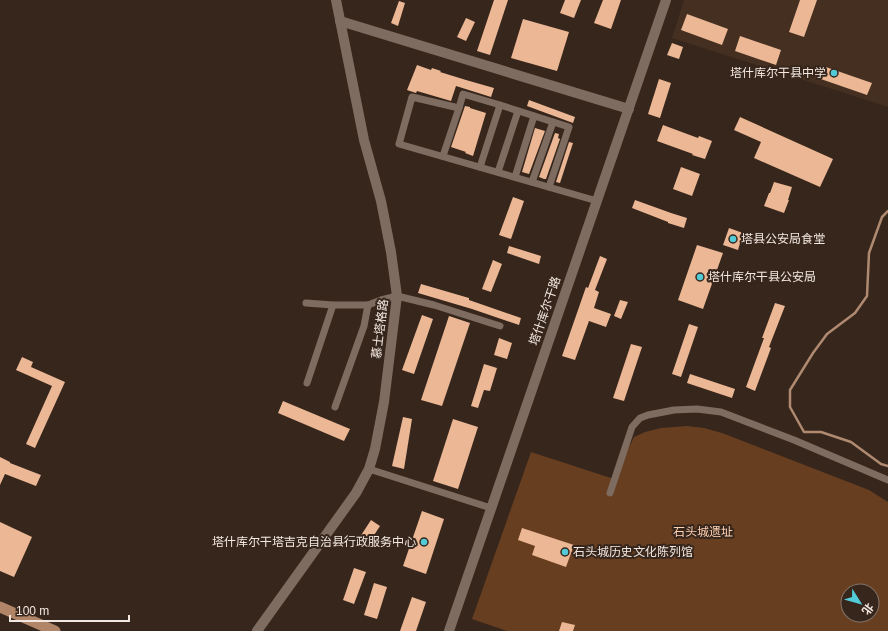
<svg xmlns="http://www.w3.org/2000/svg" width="888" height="631" font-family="Arial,'Noto Sans SC',sans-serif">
	<rect width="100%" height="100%" fill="#36261c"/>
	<polygon fill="#442f21" points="684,0 888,0 888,107 672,38"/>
	<path fill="#683e20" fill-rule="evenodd" d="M687 426 704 428 722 433 869 490 888 502V631H507L472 619 531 452 617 480 626 454 634 437 645 432 661 428ZM848 591H872V615H848Z"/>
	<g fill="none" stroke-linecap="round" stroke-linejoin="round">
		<polyline stroke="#af8a71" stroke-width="2.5" points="888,211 882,217 869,253 867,296 855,313 827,334 813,353 790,390 790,407 804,432 821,432 851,442 881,464 888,466"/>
	</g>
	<g fill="#ecb794">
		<polygon points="494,0 508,0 490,55 477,51"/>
		<polygon points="565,0 581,0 574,18 560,13"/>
		<polygon points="603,0 621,0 611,29 594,23"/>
		<polygon points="800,0 817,0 804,37 789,32"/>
		<polygon points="399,1 405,3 398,26 391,23"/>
		<polygon points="687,14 728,29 722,45 681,30"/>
		<polygon points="466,18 475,22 466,41 457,37"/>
		<polygon points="523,19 569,32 557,71 511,58"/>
		<polygon points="740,36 781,50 776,65 735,51"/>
		<polygon points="672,43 683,47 679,59 667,55"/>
		<polygon points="417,65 431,70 432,68 441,71 440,72 466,80 494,88 491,97 456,86 451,101 417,91 416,93 407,90"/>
		<polygon points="820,65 872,83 867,95 815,77"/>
		<polygon points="659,79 671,83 660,118 648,114"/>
		<polygon points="529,100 575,117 573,123 527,106"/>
		<polygon points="465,106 470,107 470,108 486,113 473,156 465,153 466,152 451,147"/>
		<polygon points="740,117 833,159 820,187 754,158 761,142 734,130"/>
		<polygon points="663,125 698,138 699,136 712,141 705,159 692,155 693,154 657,141"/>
		<polygon points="535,128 545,131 529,174 522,172"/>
		<polygon points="555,133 559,134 558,138 560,139 546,179 544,179 539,177"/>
		<polygon points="569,142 573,143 560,183 556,182"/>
		<polygon points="681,167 700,174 692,196 673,189"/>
		<polygon points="774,182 792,187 788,200 789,200 784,213 764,206 769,193 770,193"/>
		<polygon points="513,197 524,201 511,239 499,235"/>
		<polygon points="635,200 671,213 687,218 684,228 668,223 668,222 632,208"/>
		<polygon points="729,228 743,233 738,250 723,245"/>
		<polygon points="697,245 723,253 703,309 678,300"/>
		<polygon points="509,246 541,256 539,264 507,253"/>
		<polygon points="600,256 607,259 595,290 599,292 594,308 611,314 606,327 589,321 575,360 562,356 586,287 588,288"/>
		<polygon points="493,260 502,264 491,292 482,289"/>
		<polygon points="421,284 469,298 469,300 521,318 519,325 472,309 418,293"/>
		<polygon points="620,300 628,302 621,319 614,316"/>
		<polygon points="775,303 785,306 769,347 771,348 755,391 746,387 764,338 762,338"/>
		<polygon points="422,315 433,319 414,374 402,370"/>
		<polygon points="449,316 470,323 442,406 421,400"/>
		<polygon points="689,324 698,327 681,377 672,374"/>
		<polygon points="499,338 512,343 507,359 494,355"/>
		<polygon points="631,344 642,347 624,401 613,398"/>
		<polygon points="22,357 33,362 31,367 65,382 35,448 26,444 52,386 16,370"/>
		<polygon points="484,364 497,368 490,391 484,390 478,408 471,406"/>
		<polygon points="690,374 735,389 732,398 687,383"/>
		<polygon points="283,401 350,429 344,441 278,413"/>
		<polygon points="403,417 412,419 404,469 392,466"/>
		<polygon points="453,419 478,427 458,489 433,481"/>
		<polygon points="0,457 10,462 10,463 41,475 36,486 5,474 0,485"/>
		<polygon points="422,511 444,519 426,574 403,566"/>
		<polygon points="371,520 380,526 367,546 358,540"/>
		<polygon points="0,522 32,537 14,577 0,571"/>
		<polygon points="522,528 574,545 566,567 532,555 535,546 518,540"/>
		<polygon points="354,568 366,572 354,604 343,600"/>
		<polygon points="374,583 387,587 377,619 364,615"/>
		<polygon points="412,597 426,602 416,631 400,631"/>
		<polygon points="562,622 575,625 573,631 559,631"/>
	</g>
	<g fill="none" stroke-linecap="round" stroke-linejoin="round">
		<g stroke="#7f6c60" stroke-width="7">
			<polyline points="459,108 412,97 399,144 597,201"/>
			<polyline points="443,156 459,108 463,94 500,105 569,127 549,187"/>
			<polyline points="480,167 500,105"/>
			<polyline points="498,172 518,111"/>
			<polyline points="515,177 534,116"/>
			<polyline points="532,182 553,122"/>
			<polyline points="306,303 333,305 368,305 381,300 397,296 434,305 500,326"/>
			<polyline points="307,383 333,305"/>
			<polyline points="335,407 364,326 368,305"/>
			<polyline points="369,469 491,508"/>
			<polyline points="610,493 632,427 640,418 648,415 674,410 697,409 721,412 794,440 888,480"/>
		</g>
		<g stroke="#7f6c60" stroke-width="10">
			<polyline points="340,21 629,109"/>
			<polyline points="257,631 356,493 369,469 375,449 384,402 397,296 391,252 381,201 364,140 336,0"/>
			<polyline points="449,631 666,0"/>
		</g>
		<polyline stroke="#b18568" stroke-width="11" points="0,607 55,631"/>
	</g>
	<g fill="#52cbd7" stroke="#36261c" stroke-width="1.5">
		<circle cx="834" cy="73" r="4"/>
		<circle cx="733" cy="239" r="4"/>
		<circle cx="700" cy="277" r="4"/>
		<circle cx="424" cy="542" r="4"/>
		<circle cx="565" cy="552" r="4"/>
	</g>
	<g text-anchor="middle" stroke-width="4" stroke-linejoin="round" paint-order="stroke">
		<g font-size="12" fill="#f3e8e1" stroke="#36261c" text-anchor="start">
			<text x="826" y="77" text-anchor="end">塔什库尔干县中学</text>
			<text x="741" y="243">塔县公安局食堂</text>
			<text x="708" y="281">塔什库尔干县公安局</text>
			<text x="416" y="546" text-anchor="end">塔什库尔干塔吉克自治县行政服务中心</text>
			<text x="573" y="556">石头城历史文化陈列馆</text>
		</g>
		<g font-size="12" fill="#f3e8e1" stroke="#36261c">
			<text transform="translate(545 311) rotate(-71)" y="4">塔什库尔干路</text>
			<text transform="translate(380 329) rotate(-83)" y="4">慕士塔格路</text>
		</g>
		<g font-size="12" fill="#fed1b4" stroke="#36261c">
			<text x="703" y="536">石头城遗址</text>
		</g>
	</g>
	<g transform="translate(860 603) rotate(127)"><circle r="19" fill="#36261c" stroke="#82746b"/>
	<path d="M0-3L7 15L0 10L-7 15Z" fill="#52cbd7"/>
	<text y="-6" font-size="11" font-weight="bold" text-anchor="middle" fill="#f3e8e1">北</text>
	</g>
	<path d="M10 615v6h119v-6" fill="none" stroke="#f3e8e1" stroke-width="2"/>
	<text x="16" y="615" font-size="12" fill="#f3e8e1" stroke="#36261c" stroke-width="3" paint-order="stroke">100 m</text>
</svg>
